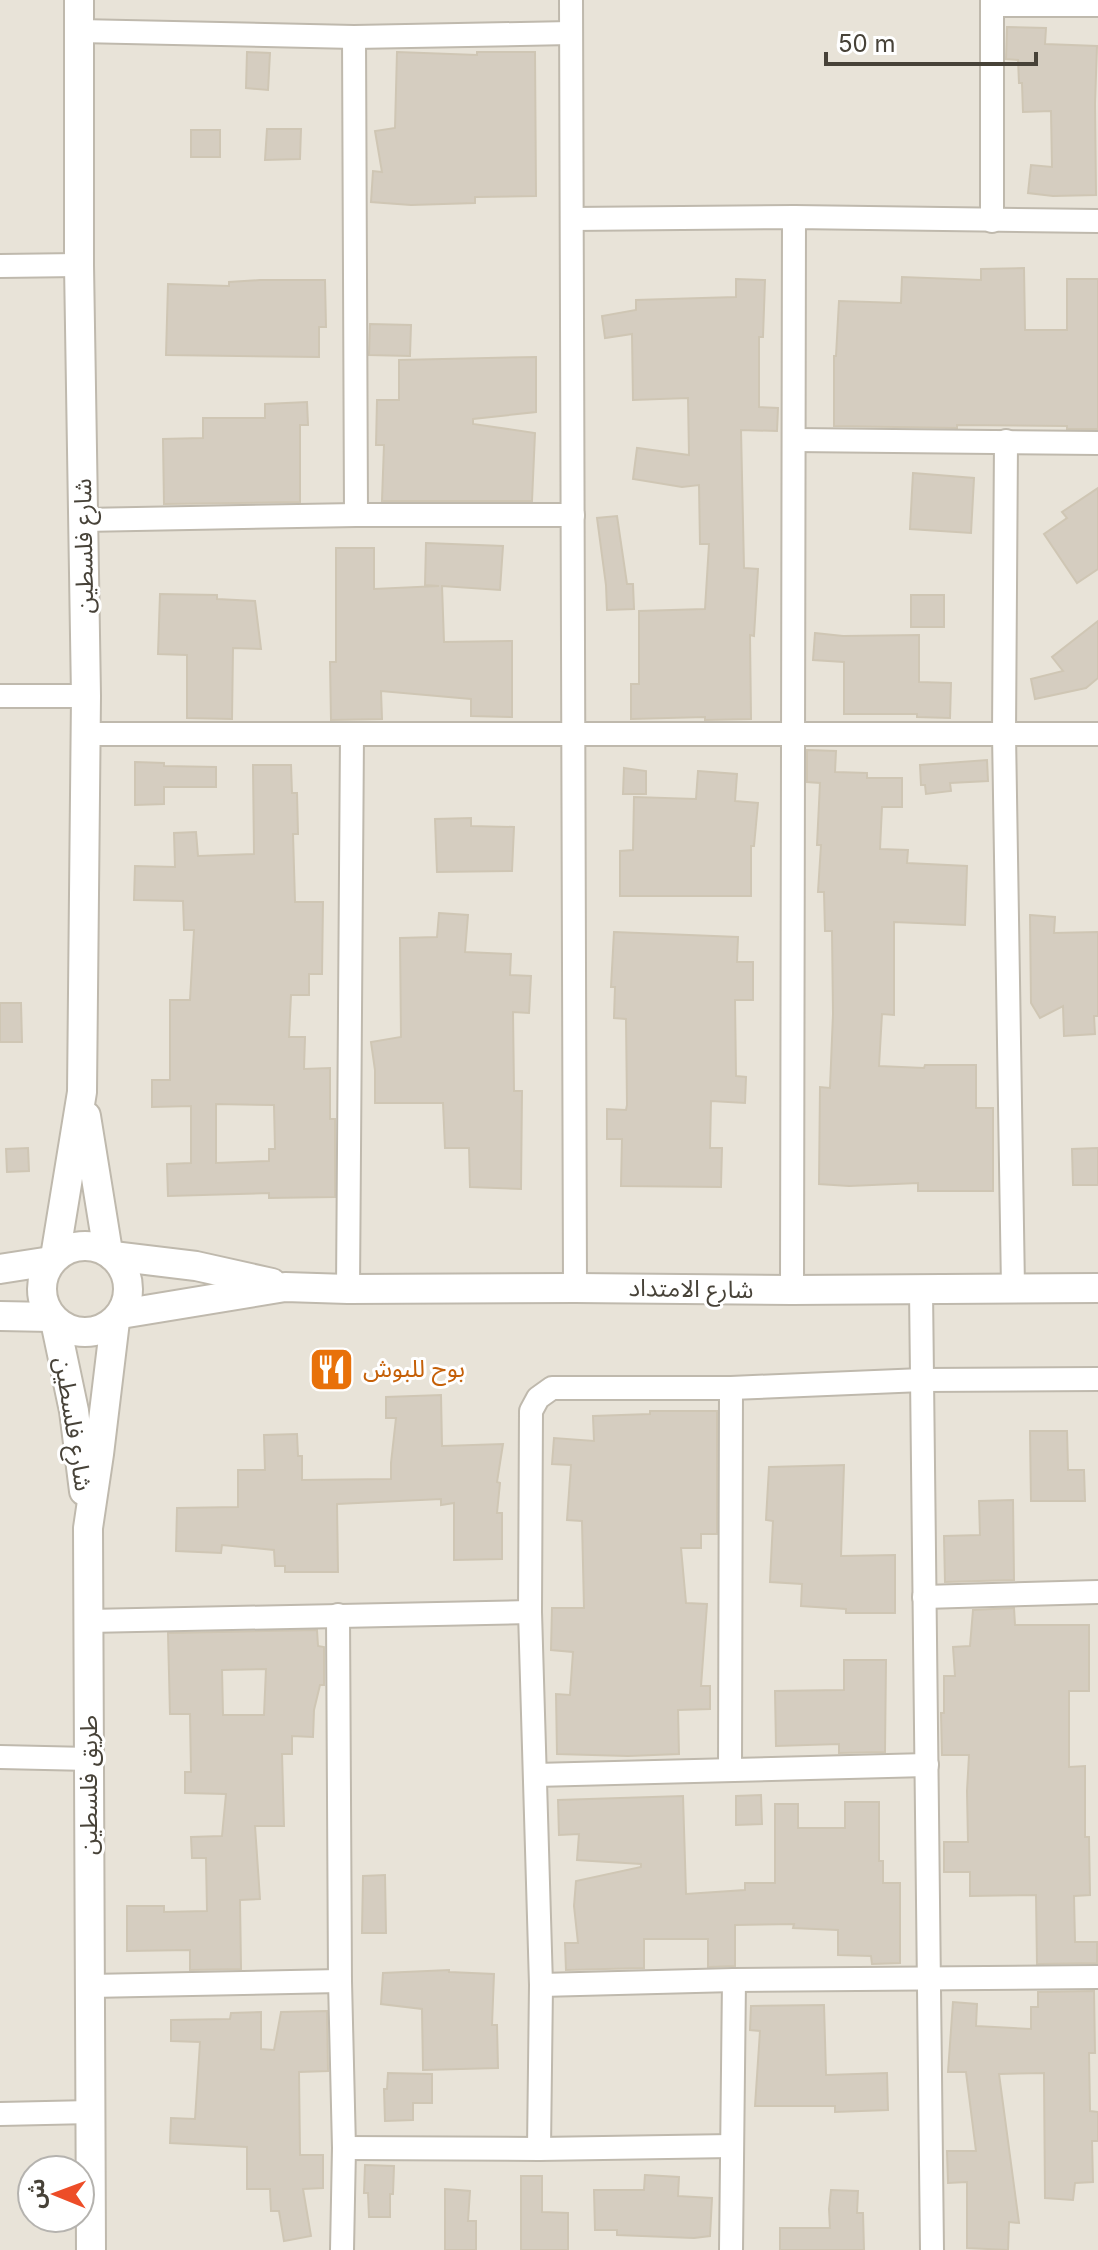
<svg xmlns="http://www.w3.org/2000/svg" width="1098" height="2250" font-family="Inter,'Noto Sans Arabic',sans-serif">
	<rect width="100%" height="100%" fill="#f4f1ea"/>
	<path fill="#e8e3d8" fill-rule="evenodd" d="M0 0H1098V2250H0ZM32 2170H80V2218H32Z"/>
	<g fill="#d5cdc0" stroke="#cfc6b4" stroke-width="2" fill-rule="evenodd">
		<polygon points="1007,27 1046,28 1045,44 1097,46 1095,104 1096,195 1053,196 1028,193 1031,165 1052,167 1051,111 1023,112 1022,83 1019,83 1018,60 1006,59"/>
		<polygon points="247,52 270,53 268,90 246,88"/>
		<polygon points="397,52 477,55 477,52 535,52 536,196 475,197 475,203 411,205 371,202 373,171 382,172 375,131 395,128"/>
		<polygon points="267,129 301,129 300,159 265,160"/>
		<rect x="191" y="130" width="29" height="27"/>
		<polygon points="1024,268 1025,330 1067,330 1067,279 1098,279 1098,429 1067,429 1067,426 957,425 957,428 834,426 834,356 836,356 839,301 901,303 902,277 981,280 981,269"/>
		<polygon points="736,279 765,280 763,337 759,337 759,407 778,408 777,431 741,430 744,568 758,569 754,636 750,635 751,719 705,720 705,717 631,719 631,684 639,684 639,611 705,609 709,544 700,544 699,485 682,487 633,479 637,448 689,455 688,398 633,400 632,334 605,338 602,316 636,310 636,300 736,297"/>
		<polygon points="260,280 325,280 326,327 319,327 319,357 166,355 168,284 229,286 229,282"/>
		<polygon points="370,324 411,325 410,356 369,355"/>
		<polygon points="536,357 536,412 473,419 473,424 535,433 532,501 382,501 384,445 376,445 377,400 399,400 399,360"/>
		<polygon points="307,402 308,425 300,425 300,502 164,504 163,439 203,438 203,418 265,418 265,404"/>
		<polygon points="913,473 974,478 971,533 910,529"/>
		<polygon points="1098,488 1098,569 1077,583 1044,534 1067,518 1062,512"/>
		<polygon points="617,516 627,584 633,584 634,609 607,610 606,585 597,518"/>
		<polygon points="426,543 503,546 500,590 442,586 444,642 512,641 512,717 471,716 471,699 381,691 382,719 331,720 330,662 336,662 336,548 374,548 374,589 439,586 425,585"/>
		<polygon points="160,594 217,595 217,599 255,601 261,649 233,648 232,719 187,718 187,655 158,654"/>
		<rect x="911" y="595" width="33" height="32"/>
		<polygon points="1098,621 1098,678 1086,688 1035,699 1031,679 1063,671 1052,657"/>
		<polygon points="815,633 843,636 919,635 919,682 951,683 950,718 917,717 917,714 844,714 844,662 813,660"/>
		<polygon points="807,750 836,751 835,772 867,773 867,778 902,778 902,807 882,807 880,849 908,850 907,863 967,866 965,925 894,922 894,1015 882,1014 879,1066 924,1068 925,1065 976,1065 976,1108 993,1108 993,1191 918,1191 918,1183 849,1186 819,1184 820,1087 830,1088 833,1014 832,931 825,931 824,892 818,892 821,845 817,845 820,783 807,782"/>
		<polygon points="987,760 988,781 950,783 951,791 926,794 925,785 921,785 920,765"/>
		<polygon points="135,762 164,763 164,766 216,767 216,787 164,787 164,804 135,805"/>
		<path d="M253 765H291L292 793H297L298 834H293L295 902H323L322 974H309V995H291L289 1037H305L304 1069 330 1068V1119H335V1197L269 1198V1193L168 1196 167 1164 191 1163V1106L152 1107V1080H170V1000H190L194 930H184L183 901 134 900 135 866 175 867 174 833 196 832 198 856 254 854ZM216 1104 274 1105 275 1149H269V1161L216 1163Z"/>
		<polygon points="624,768 646,771 646,794 623,794"/>
		<polygon points="698,771 737,774 735,801 758,803 754,846 751,846 751,896 620,896 620,851 633,850 634,797 696,799"/>
		<polygon points="471,818 471,826 514,827 512,871 437,872 435,819"/>
		<polygon points="439,913 468,915 465,952 511,954 510,975 531,976 529,1013 513,1012 514,1091 522,1091 521,1189 470,1187 469,1148 445,1148 443,1103 375,1103 375,1070 371,1042 401,1037 400,938 437,937"/>
		<polygon points="1030,915 1055,917 1054,933 1098,932 1098,1016 1094,1016 1095,1034 1064,1036 1063,1006 1040,1018 1031,1003"/>
		<polygon points="614,932 738,937 737,962 753,962 753,1000 735,1000 736,1076 746,1077 745,1103 711,1101 710,1148 722,1148 721,1187 621,1186 622,1139 607,1139 607,1109 626,1110 627,1105 626,1019 614,1018 615,987 611,987"/>
		<polygon points="0,1003 21,1003 22,1042 0,1042"/>
		<polygon points="28,1148 29,1171 7,1172 6,1149"/>
		<polygon points="1098,1148 1098,1185 1073,1185 1072,1149"/>
		<polygon points="441,1395 442,1446 503,1444 497,1482 500,1483 497,1513 502,1513 502,1559 454,1560 454,1503 441,1505 441,1499 337,1504 338,1572 285,1572 285,1566 275,1566 274,1550 222,1545 221,1553 176,1551 177,1508 238,1507 238,1470 265,1470 264,1435 297,1434 298,1456 302,1456 302,1480 391,1479 391,1463 396,1418 386,1418 386,1397"/>
		<polygon points="650,1411 717,1411 717,1534 701,1534 701,1548 681,1548 686,1603 707,1604 701,1686 710,1686 710,1709 678,1710 679,1754 628,1756 557,1754 556,1694 570,1695 573,1652 551,1650 552,1608 584,1608 582,1521 567,1520 571,1465 552,1464 554,1438 594,1441 593,1416 650,1414"/>
		<polygon points="1030,1431 1067,1431 1068,1470 1084,1470 1085,1501 1031,1501"/>
		<polygon points="844,1465 841,1556 895,1555 895,1613 846,1613 846,1609 801,1606 802,1584 770,1582 773,1521 766,1520 769,1467"/>
		<polygon points="1013,1500 1014,1580 945,1582 944,1536 980,1535 979,1501"/>
		<polygon points="1014,1608 1015,1625 1089,1625 1089,1691 1069,1691 1069,1767 1085,1766 1085,1837 1089,1837 1090,1895 1074,1896 1075,1942 1097,1942 1097,1963 1037,1964 1036,1895 970,1896 970,1872 944,1872 944,1842 968,1842 967,1791 969,1755 942,1755 941,1713 944,1713 944,1676 955,1676 953,1647 970,1646 973,1610"/>
		<path d="M317 1630 318 1646 324 1647V1685H320L314 1710 313 1737 292 1736V1754H282L284 1826H255L260 1899 240 1900 241 1969 190 1970V1950L127 1951V1906H164V1912L207 1911 206 1858H192L191 1837 222 1836 226 1794 185 1793V1772H191L190 1714H170L168 1633ZM266 1669 264 1715H223L222 1670Z"/>
		<polygon points="844,1660 886,1660 885,1752 839,1753 839,1744 776,1746 775,1691 844,1690"/>
		<polygon points="761,1795 762,1824 736,1825 736,1796"/>
		<polygon points="683,1796 686,1894 745,1890 745,1883 775,1883 775,1804 798,1804 798,1828 845,1828 845,1802 879,1802 879,1861 883,1861 883,1883 900,1883 900,1963 872,1964 871,1956 838,1955 838,1930 793,1928 794,1924 735,1925 735,1966 708,1967 708,1939 644,1939 644,1968 566,1970 565,1943 578,1943 574,1906 576,1881 641,1867 641,1864 577,1860 579,1834 559,1835 558,1800"/>
		<polygon points="385,1875 386,1933 362,1933 363,1876"/>
		<polygon points="449,1970 449,1972 494,1974 492,2025 497,2025 498,2068 423,2070 422,2009 381,2004 383,1973"/>
		<polygon points="1094,1991 1095,2053 1089,2053 1090,2111 1098,2112 1098,2141 1092,2141 1093,2182 1075,2183 1073,2200 1045,2198 1044,2073 999,2074 1019,2223 1009,2222 1008,2250 967,2248 967,2182 948,2183 947,2151 976,2151 966,2072 948,2072 953,2002 977,2004 976,2026 1031,2029 1031,2007 1038,2007 1038,1992"/>
		<polygon points="824,2005 826,2075 887,2073 888,2110 835,2112 835,2106 755,2106 760,2031 750,2030 751,2006"/>
		<polygon points="327,2011 328,2071 299,2072 300,2155 323,2155 323,2188 303,2189 311,2236 284,2241 279,2211 271,2211 270,2189 247,2189 247,2147 170,2143 171,2118 195,2119 200,2042 171,2041 171,2020 230,2019 231,2013 261,2012 261,2049 274,2050 281,2012"/>
		<polygon points="388,2073 432,2074 432,2103 413,2103 413,2120 385,2121 384,2089 387,2089"/>
		<polygon points="365,2165 394,2166 393,2194 390,2194 390,2217 369,2217 368,2193 364,2193"/>
		<polygon points="645,2175 679,2177 678,2196 712,2198 710,2236 694,2238 617,2235 617,2230 595,2230 594,2190 644,2190"/>
		<polygon points="521,2176 542,2176 542,2212 568,2213 568,2250 521,2250"/>
		<polygon points="445,2189 470,2191 468,2221 476,2221 476,2250 445,2250"/>
		<polygon points="831,2190 858,2191 857,2213 863,2213 864,2250 780,2250 780,2228 830,2228 829,2209"/>
	</g>
	<g fill="none" stroke-linecap="round" stroke-linejoin="round">
		<defs>
			<g id="minor">
				<polyline points="571,0 575,1288"/>
				<polyline points="992,0 992,221"/>
				<polyline points="992,5 1098,5"/>
				<polyline points="79,31 354,37 571,33"/>
				<polyline points="354,37 356,515"/>
				<polyline points="572,219 794,217 1098,221"/>
				<polyline points="0,266 79,265"/>
				<polyline points="794,440 1098,443"/>
				<polyline points="1006,441 1004,734 1013,1288"/>
				<polyline points="83,520 356,515 573,515"/>
				<polyline points="0,696 86,696"/>
				<polyline points="86,734 1098,734"/>
				<polyline points="348,1289 352,734"/>
				<polyline points="792,1290 794,217"/>
				<polyline points="921,1290 932,2250"/>
				<polyline points="924,1597 1098,1592"/>
				<polyline points="338,1615 340,1981 344,2148 342,2250"/>
				<polyline points="89,1621 530,1612"/>
				<polyline points="0,1757 89,1759"/>
				<polyline points="730,1770 731,1388"/>
				<polyline points="535,1775 927,1765"/>
				<polyline points="541,1985 734,1980 1098,1977"/>
				<polyline points="90,1986 340,1981"/>
				<polyline points="0,2114 91,2112"/>
				<polyline points="344,2148 539,2149 732,2146"/>
				<polyline points="539,2149 541,1985 530,1612 531,1411 538,1398 552,1388 731,1388 922,1380 1098,1379"/>
				<polyline points="731,2250 734,1980"/>
			</g>
			<g id="tertiary">
				<polyline points="86,1116 108,1252"/>
				<circle cx="85" cy="1289" r="43"/>
				<polyline points="113,1256 196,1266 272,1283"/>
				<polyline points="55,1257 82,1092 86,696 79,265 79,0"/>
				<polyline points="0,1269 51,1261"/>
				<polyline points="121,1314 285,1287 348,1289 575,1288 792,1290 1098,1288"/>
				<polyline points="0,1316 51,1317"/>
				<polyline points="55,1321 74,1411 84,1491"/>
				<polyline points="91,2250 88,1528 99,1454 115,1321"/>
			</g>
		</defs>
		<use href="#minor" stroke="#bfb9ad" stroke-width="26"/>
		<use href="#tertiary" stroke="#bfb9ad" stroke-width="32"/>
		<use href="#minor" stroke="#fff" stroke-width="22"/>
		<use href="#tertiary" stroke="#fff" stroke-width="28"/>
	</g>
	<defs>
		<symbol id="restaurant-square" viewBox="-11 -11 22 22"><rect x="-9" y="-9" width="18" height="18" rx="4" fill="#e8710a" stroke="#fff"/><path d="M-5-6h1v4h1v-4h1v4h1v-4h1v5L-1.5 .5V6h-2V.5L-5-1ZM5-6V6H3V1.5H1.5Q1.5-4 5-6Z" fill="#fff"/></symbol>
	</defs>
	<g fill-rule="evenodd">
		<use href="#restaurant-square" x="306" y="1344" width="51" height="51"/>
	</g>
	<g text-anchor="middle" stroke-width="6" stroke-linejoin="round" paint-order="stroke">
		<g font-size="24" fill="#474238" stroke="#fff">
			<text transform="translate(84 546) rotate(-91)" y="8">شارع فلسطين</text>
			<text transform="translate(691 1289) rotate(1)" y="8">شارع الامتداد</text>
			<text transform="translate(73 1424) rotate(81)" y="8">شارع فلسطين</text>
			<text transform="translate(89 1785) rotate(-90)" y="8">طريق فلسطين</text>
		</g>
		<g font-size="24" fill="#c56008" stroke="#fff" text-anchor="start">
			<text x="363" y="1377">بوح للبوش</text>
		</g>
	</g>
	<g transform="translate(56 2194) rotate(271)"><circle r="38" fill="#ffffff" stroke="#b5b3af" stroke-width="2"/>
	<path d="M0-6L14 30L0 20L-14 30Z" fill="#ed4d28"/>
	<text y="-12" font-size="22" font-weight="bold" text-anchor="middle" fill="#474238">ش</text>
	</g>
	<path d="M826 52v12h210v-12" fill="none" stroke="#474238" stroke-width="4"/>
	<text x="838" y="52" font-size="24" fill="#474238" stroke="#ffffff" stroke-width="6" paint-order="stroke">50 m</text>
</svg>
